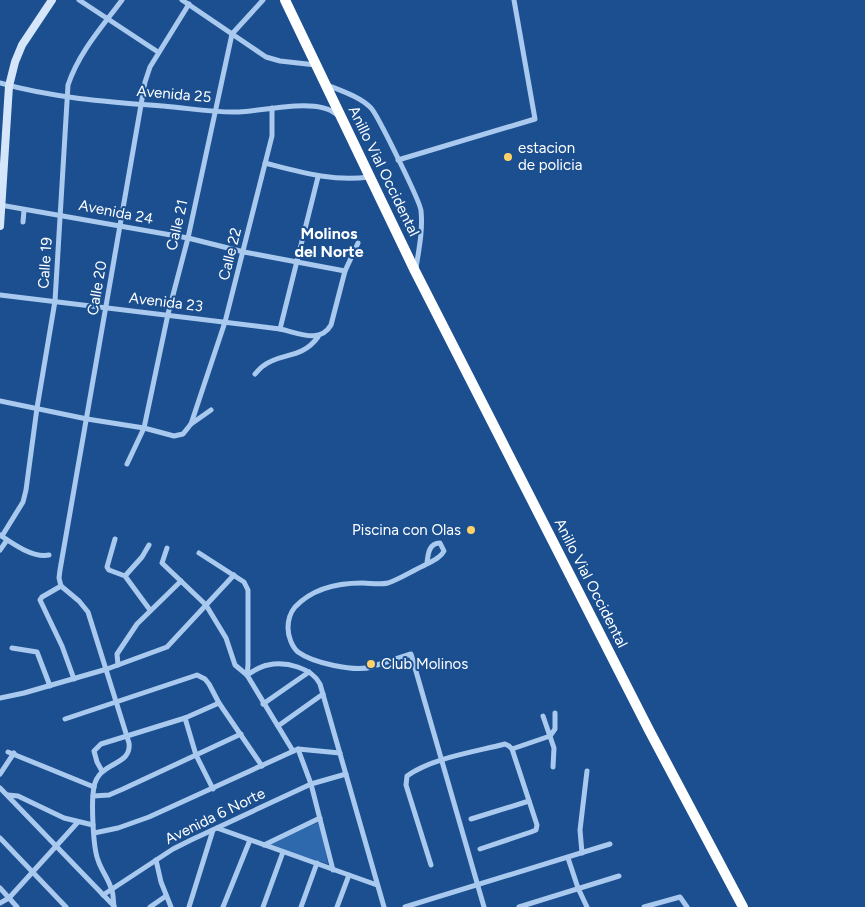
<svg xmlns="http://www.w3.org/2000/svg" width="865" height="907" font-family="Figtree,sans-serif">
	<rect width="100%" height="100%" fill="#1b4f8f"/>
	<polygon fill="#2e69ad" points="319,822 328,864 269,845"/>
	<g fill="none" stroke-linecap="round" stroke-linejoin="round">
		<g stroke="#a9c9ee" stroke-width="5">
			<polyline points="79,0 158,52"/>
			<polyline points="182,0 266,57 280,61 316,65"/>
			<path d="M0 83C52 98 109 102 163 106 188 108 214 113 239 112 263 111 317 97 336 114"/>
			<path d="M327 85C342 91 360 97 371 108 377 114 421 203 421 211 423 229 419 249 416 268"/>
			<polyline points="398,160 535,119 514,0"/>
			<path d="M265 163C300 172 333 182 369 177"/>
			<polyline points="0,205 188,238 244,252 345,271"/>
			<polyline points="23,222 24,210"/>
			<path d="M0 295 280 329C299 333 320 344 331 325L345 271 358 243"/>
			<polyline points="280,329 318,177"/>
			<path d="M255 374C258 371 260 368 263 366 281 352 301 360 318 337"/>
			<polyline points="0,401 87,419 144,428 174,436 183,434 191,424 225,322 272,136 272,108"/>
			<polyline points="191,424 211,410"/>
			<polyline points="127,464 144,428 168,314 188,238 232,34 263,0"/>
			<path d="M0 535C13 544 33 558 49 555"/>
			<path d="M2 536 23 502 26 490 37 408 55 301 68 85C79 52 102 27 122 0"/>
			<polyline points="115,539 107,567 109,570 125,576 150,610"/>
			<polyline points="167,548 162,563 206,605 226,638 235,665 247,675 293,751"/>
			<polyline points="0,550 7,540"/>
			<polyline points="199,553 244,582 248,590 248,665 247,675"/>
			<polyline points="125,576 142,557 149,545"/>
			<polyline points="61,586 59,578 60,570 145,82 150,67 189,4"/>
			<path d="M61 586 79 601 88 612 129 743C132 767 98 761 94 787 91 801 93 848 98 860 101 870 108 878 111 888 114 894 113 901 114 907"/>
			<polyline points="61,586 42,597 40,600 62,646 74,679"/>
			<polyline points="12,648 37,652 50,686"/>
			<polyline points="118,665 117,654 137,624 181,581"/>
			<polyline points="377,665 411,654 484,907"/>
			<path d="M372 667C354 672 313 663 298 652 292 647 288 636 288 628 288 621 290 613 295 607 312 589 338 583 362 583 370 583 380 585 388 583 400 579 412 571 423 566 430 562 440 559 444 551L440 543C429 543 428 554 427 563"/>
			<path d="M247 675C253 671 261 666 268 665 286 661 312 668 320 684L384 907"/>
			<polyline points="0,698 24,693 107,669 167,647 234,575"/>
			<polyline points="263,704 309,672"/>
			<polyline points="543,716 554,748 553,767"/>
			<polyline points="185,718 196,755 213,789"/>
			<polyline points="65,719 197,675 205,679 209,684 219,703 262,766"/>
			<polyline points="278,726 323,694"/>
			<polyline points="298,749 311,784 333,870"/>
			<polyline points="512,749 550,736 555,729 555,713"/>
			<polyline points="8,752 94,787"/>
			<polyline points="102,771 97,762 94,751 101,744 185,718 219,703"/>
			<polyline points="0,774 14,753"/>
			<polyline points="0,788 114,906"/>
			<polyline points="8,795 18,796 64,818 93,825"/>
			<polyline points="93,796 109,795 123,789 241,734"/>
			<polyline points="471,819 529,801"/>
			<polyline points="217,828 377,885"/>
			<polyline points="94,833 118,828 149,817 298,749 340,753"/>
			<polyline points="0,838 66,907"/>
			<polyline points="264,845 320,818"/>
			<polyline points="582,853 580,830 587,771"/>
			<polyline points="568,858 578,888 587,907"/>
			<polyline points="156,860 161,882 171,907"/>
			<path d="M431 865 406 785 407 776C432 758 474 752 505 744L509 746 512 749 537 825 536 830 531 832 480 849"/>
			<polyline points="0,888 17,907"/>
			<polyline points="103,895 173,849 191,840 311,784 346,774"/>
			<polyline points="0,903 9,898 78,822"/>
			<polyline points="150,907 166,896"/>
			<polyline points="189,907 213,830"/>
			<polyline points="223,907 250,840"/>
			<polyline points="263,907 283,852"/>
			<polyline points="301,907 317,863"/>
			<polyline points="337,907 349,875"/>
			<polyline points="405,907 610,844"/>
			<polyline points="519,907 619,876"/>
			<polyline points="644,907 680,897 687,907"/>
		</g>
		<polyline stroke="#d6e6fa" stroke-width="8" points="0,226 9,86 15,62 22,45 52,0"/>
		<polyline stroke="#fff" stroke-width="10" points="285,0 415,271 649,730 743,907"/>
	</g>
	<g fill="#ffd166" stroke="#1b4f8f" stroke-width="2">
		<circle cx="508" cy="157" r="5"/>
		<circle cx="471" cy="530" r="5"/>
		<circle cx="371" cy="664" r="5"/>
	</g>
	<g text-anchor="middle" stroke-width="4" stroke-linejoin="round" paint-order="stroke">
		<g font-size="15" fill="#fff" stroke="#1b4f8f">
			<text transform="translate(174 94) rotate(5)" y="5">Avenida 25</text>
			<text transform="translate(384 171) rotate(64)" y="5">Anillo Vial Occidental</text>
			<text transform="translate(116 212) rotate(11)" y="5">Avenida 24</text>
			<text transform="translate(177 225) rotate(-77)" y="5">Calle 21</text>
			<text transform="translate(230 254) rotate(-76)" y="5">Calle 22</text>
			<text transform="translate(45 263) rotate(-86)" y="5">Calle 19</text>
			<text transform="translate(97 288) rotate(-80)" y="5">Calle 20</text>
			<text transform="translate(166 302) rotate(7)" y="5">Avenida 23</text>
			<text transform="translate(591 583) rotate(63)" y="5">Anillo Vial Occidental</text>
			<text transform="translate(215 816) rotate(-26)" y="5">Avenida 6 Norte</text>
		</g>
		<g font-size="15" fill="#fff" stroke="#1b4f8f" text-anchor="start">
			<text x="518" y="153">estacion<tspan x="518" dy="17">de policia</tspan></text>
			<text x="461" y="535" text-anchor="end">Piscina con Olas</text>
			<text x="381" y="669">Club Molinos</text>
		</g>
		<g font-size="16" font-weight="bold" fill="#fff" stroke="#1b4f8f">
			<text x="329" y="239">Molinos<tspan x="329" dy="18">del Norte</tspan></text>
		</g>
	</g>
</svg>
